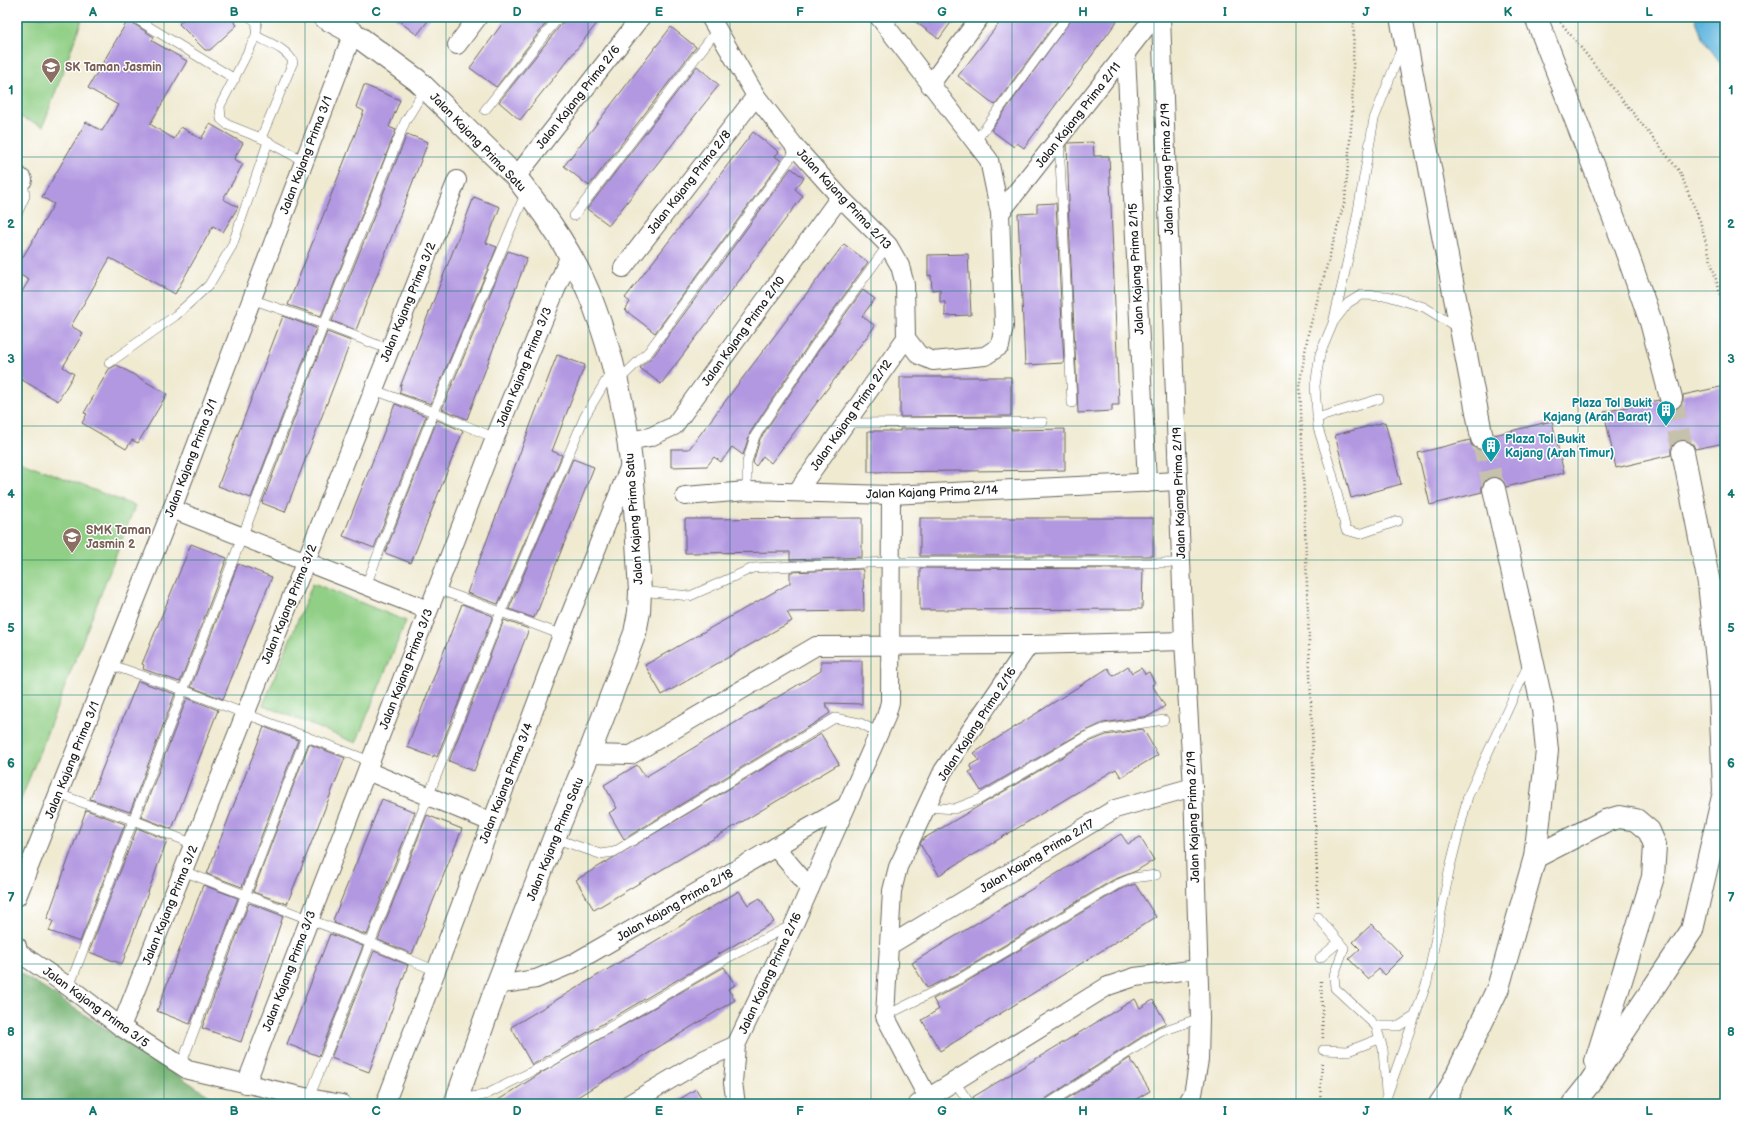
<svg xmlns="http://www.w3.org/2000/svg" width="1742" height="1121" font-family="'Balsamiq Sans',sans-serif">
	<rect width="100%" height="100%" fill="#fff"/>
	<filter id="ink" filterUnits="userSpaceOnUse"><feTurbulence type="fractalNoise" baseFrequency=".025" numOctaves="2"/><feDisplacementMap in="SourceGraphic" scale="8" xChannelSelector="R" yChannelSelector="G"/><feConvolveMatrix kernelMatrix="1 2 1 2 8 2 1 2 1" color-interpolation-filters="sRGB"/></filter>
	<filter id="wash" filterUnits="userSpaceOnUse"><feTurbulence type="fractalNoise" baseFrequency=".012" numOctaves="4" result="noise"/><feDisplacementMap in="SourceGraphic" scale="16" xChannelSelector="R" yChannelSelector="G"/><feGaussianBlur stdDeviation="0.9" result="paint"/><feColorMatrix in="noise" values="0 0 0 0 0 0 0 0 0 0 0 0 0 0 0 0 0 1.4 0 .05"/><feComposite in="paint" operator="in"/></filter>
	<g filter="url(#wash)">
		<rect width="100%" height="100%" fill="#f0ead1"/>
		<g fill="#90cf85" stroke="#567650">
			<polygon points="17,17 83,17 43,126 17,116"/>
			<polygon points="17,460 135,506 17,810"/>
			<polygon points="313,583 406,621 356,743 263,705"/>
		</g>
		<polygon fill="#74b272" stroke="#486747" points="17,971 222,1104 17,1104"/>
		<polygon fill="#61b6de" stroke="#3e697d" points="1695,17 1725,17 1725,69 1702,38"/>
		<g id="blocks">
			<g fill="#b298e1">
				<polygon points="186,17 229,17 237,25 210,50 205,50 179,24"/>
				<polygon points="394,17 431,17 417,35"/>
				<polygon points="507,17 551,17 496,87 470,68"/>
				<polygon points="565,17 602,17 520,120 499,102 564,21"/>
				<polygon points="909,17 955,17 939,39"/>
				<polygon points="1004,17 1060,17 995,105 958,76"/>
				<polygon points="1073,17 1120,17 1024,148 1017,143 1014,147 991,130"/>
				<polygon points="128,20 154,37 152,41 187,61 150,124 174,139 181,127 201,139 210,124 243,143 234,159 243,164 223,199 238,207 223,232 213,226 175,294 110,258 71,326 83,333 63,367 74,374 58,401 17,377 17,300 29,280 17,273 17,267 54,204 42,197 86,122 102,131 118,105 88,88"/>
				<polygon points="671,27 696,47 589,186 564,166"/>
				<polygon points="697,66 719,85 609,225 587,209"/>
				<polygon points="364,85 400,100 389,127 396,130 321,316 288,305 364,111 356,107"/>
				<polygon points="753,132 779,152 775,156 781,161 655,333 625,310 630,302 625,298"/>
				<polygon points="407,134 428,142 356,330 332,321"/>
				<polygon points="1093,142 1094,156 1109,156 1119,405 1112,405 1112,411 1078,413 1068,202 1069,202 1067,145 1068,143"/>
				<polygon points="791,168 804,178 795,189 803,196 661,384 640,368 654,355"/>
				<polygon points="474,197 500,207 486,243 497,247 431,404 399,393 401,388 400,387"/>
				<polygon points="1056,203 1064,363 1025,365 1018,214 1037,213 1037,204"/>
				<polygon points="844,244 868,262 809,344 750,433 743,455 732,447 721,462 714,457 707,466 671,467 671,449 689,449"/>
				<polygon points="508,251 527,258 467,419 442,409"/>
				<polygon points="968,254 971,315 945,316 945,302 940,302 940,289 932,290 931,275 928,276 928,255"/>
				<polygon points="863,290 875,299 862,316 875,326 771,463 763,456 756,466 753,463 760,439 819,350"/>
				<polygon points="283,316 316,328 251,498 218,486"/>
				<polygon points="327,332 351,341 285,512 262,503"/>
				<polygon points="557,355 585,365 552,451 562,455 498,604 467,593"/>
				<polygon points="117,365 167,394 138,443 132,440 126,449 82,423 87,414 84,413 109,369"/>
				<polygon points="900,377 1011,377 1011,416 900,417"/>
				<polygon points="1725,386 1725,443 1695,449 1693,444 1687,440 1680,440 1674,443 1671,448 1671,455 1616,468 1604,412 1659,400 1662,407 1667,410 1674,410 1680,407 1683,402 1683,395"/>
				<polygon points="395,404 426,416 374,548 343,536"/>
				<polygon points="437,420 463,431 411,563 385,553"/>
				<polygon points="1552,421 1564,473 1506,487 1503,481 1498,477 1491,477 1485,480 1482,485 1482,492 1430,505 1418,453 1470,440 1472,446 1478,450 1485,450 1490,448 1494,442 1494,435"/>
				<polygon points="1385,422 1401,484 1351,498 1335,435"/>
				<polygon points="1011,428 1011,430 1065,429 1065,470 868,472 868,431 900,431 900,429"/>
				<polygon points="573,459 594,467 538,610 537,610 534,618 509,609"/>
				<polygon points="862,518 862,557 790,560 790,552 685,553 685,519"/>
				<rect x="920" y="518" width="233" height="38"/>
				<polygon points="191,544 227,558 180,682 143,669 144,665 142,664"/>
				<polygon points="238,564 272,577 223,699 191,687"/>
				<polygon points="920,568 1143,569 1142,609 920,610"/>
				<polygon points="862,569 863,571 864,611 787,612 792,621 662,695 645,665 790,583 790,572"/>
				<polygon points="462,604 493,616 437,757 434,755 433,757 407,747"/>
				<polygon points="504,620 529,629 474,771 449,761"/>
				<polygon points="821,661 862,661 862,704 825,703 830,713 815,723 624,839 609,813 617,808 604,785 637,765 645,777 821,671"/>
				<polygon points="1128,666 1132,673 1141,668 1145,674 1149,672 1155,683 1152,685 1165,706 1149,716 1103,723 1081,733 981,791 969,772 973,770 970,765 979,760 974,753 1108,668 1113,676"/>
				<polygon points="138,681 175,694 130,812 90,799"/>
				<polygon points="187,698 218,710 172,829 141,817"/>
				<polygon points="264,727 298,740 242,887 207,874"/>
				<polygon points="1143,729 1158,755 1121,777 1116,769 939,875 920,844 923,839 1086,743 1106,735"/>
				<polygon points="821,734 839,764 594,910 576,880"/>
				<polygon points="309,744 345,758 287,904 253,892"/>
				<polygon points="382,799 415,812 367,935 334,923 335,921 333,920"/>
				<polygon points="86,810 125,824 80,942 49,931 53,921 47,919"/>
				<polygon points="427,815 462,829 412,954 378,940"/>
				<polygon points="137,828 167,840 122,964 89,952"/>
				<polygon points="1121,834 1128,844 1140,837 1154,860 1136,871 1113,880 960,972 927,988 912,963"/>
				<polygon points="1135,884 1156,917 940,1051 922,1020 939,1009 933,999 966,982 1119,890"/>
				<polygon points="203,885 238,898 190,1024 157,1011"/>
				<polygon points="739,891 748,905 760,898 774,922 717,955 718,956 532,1065 511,1027"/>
				<polygon points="249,903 283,916 241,1042 202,1028"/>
				<polygon points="1372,924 1403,956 1384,975 1379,969 1368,979 1349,959 1360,949 1353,942"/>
				<polygon points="330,934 363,946 319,1056 287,1044"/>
				<polygon points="374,951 408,965 369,1072 331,1058"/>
				<polygon points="724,967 735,985 728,989 735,1000 566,1104 492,1104 538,1075"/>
				<polygon points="1135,999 1140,1008 1153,1000 1166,1023 1157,1027 1045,1099 1042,1104 976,1104 973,1097"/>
				<polygon points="1130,1058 1150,1091 1128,1104 1059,1104"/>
				<polygon points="696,1089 705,1104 672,1104"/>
			</g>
		</g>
	</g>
	<g filter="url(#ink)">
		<use href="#blocks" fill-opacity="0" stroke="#66645b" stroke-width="1"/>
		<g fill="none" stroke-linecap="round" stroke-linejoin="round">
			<g stroke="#c6c1ad" stroke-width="22" stroke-dasharray="22 11" stroke-linecap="butt">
				<polyline points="1671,398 1683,452"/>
				<polyline points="1482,438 1494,489"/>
			</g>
			<defs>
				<g id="service">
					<polyline points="133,17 235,79"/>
					<polyline points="250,17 257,22 256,36 220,106 221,119 228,125 261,138"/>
					<polyline points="887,27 894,17"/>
					<path d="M256 36C269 43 287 49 293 62L261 138 265 140"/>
					<polyline points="485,110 559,17"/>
					<polyline points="1059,140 1072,403"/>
					<polyline points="975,142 1067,17"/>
					<polyline points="17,214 25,196 23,180"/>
					<polyline points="574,216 717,30"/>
					<polyline points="251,299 324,324 390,350"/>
					<polyline points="1335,320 1348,303 1361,295 1388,296 1424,307 1458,328"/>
					<polyline points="109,363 175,316 209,285 232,246 268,142 304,161"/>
					<polyline points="617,382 649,351 797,149"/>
					<polyline points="374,390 434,412 495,438"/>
					<polyline points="1317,418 1379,399"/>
					<polyline points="846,423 1043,422"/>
					<polyline points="747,491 747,462 755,436 814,347 888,245"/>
					<polyline points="1398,521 1360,534 1346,530 1332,473 1318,428 1315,386 1320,354 1333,323 1343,281 1356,222 1374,119 1402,47"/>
					<polyline points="366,585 434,412 526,192"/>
					<polyline points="437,589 501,612 562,635"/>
					<polyline points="640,591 690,596 753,568 891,562 1181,563"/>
					<polyline points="109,664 183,690 370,761"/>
					<polyline points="58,794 133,820 194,844"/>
					<polyline points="927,807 954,809 980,799 1083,738 1104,729 1164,720"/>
					<polyline points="554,838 600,854 614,852 835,718 860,723 879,733"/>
					<polyline points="183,871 371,943 436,971"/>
					<polyline points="1318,917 1344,948 1334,975 1335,988 1376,1026 1383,1049 1386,1092"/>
					<polyline points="1320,958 1339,942"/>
					<polyline points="69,987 324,324 405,122 425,89"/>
					<polyline points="885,1016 963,977 1116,885 1132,878 1156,875"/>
					<polyline points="1376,1026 1399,1026 1415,1016"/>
					<polyline points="1323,1050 1348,1051 1379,1039"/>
					<polyline points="181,1065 306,736"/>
					<polyline points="955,1082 970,1104"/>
					<polyline points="309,1098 501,612 585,416 611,372"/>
					<polyline points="457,1099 485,1095 547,1064 729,957 790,926"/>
					<polyline points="1048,1104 1160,1032 1200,1018"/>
					<polyline points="1384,1104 1427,982 1450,867 1468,796 1529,663"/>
				</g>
				<g id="minor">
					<polyline points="710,17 756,96 797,149 840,197 888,245 900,266 905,285 906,338 919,355 933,361 985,356 1000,346 1004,326 1000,213 989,160 879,17"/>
					<polyline points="1161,17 1184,641 1193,787 1200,1018 1199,1060 1193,1094 1187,1104"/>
					<polyline points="457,45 478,17"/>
					<polyline points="1126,54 1147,483"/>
					<polyline points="930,85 980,17"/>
					<polyline points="17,175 23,180"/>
					<polyline points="516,177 641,17"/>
					<polyline points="1000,213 1154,17"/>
					<polyline points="623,268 756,96"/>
					<polyline points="628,441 650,437 674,426 840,197"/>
					<polyline points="797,492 906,338"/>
					<polyline points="685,496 747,491 891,495 1178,481"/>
					<polyline points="172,509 428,610"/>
					<polyline points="589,754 631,755 816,646 1029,645 1184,641"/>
					<polyline points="367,771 491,822"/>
					<polyline points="775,847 810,888"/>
					<polyline points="17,897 172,509 353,33"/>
					<polyline points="890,945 1115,809 1193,787"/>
					<polyline points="17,946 18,952 69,987 121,1027 188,1070 309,1098 342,1104"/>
					<polyline points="497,985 536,979 572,964 845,807"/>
					<polyline points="121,1027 457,180"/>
					<polyline points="246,1084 495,438 570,255"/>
					<polyline points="928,1098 885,1016 892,891 898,867 943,771 1029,645"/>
					<polyline points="385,1104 436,971 562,635 631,463"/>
					<polyline points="629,1104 705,1059 736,1045"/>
					<polyline points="736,1104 733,1083 736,1045 794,924 886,717 890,702 891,495"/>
					<polyline points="918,1104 1108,986 1135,977 1198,969"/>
				</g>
				<path id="tertiary" d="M324 17 353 33 417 80 516 177C547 216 577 259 594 306 612 354 625 410 631 462 636 505 637 548 640 591L639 612 635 633 589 754 554 838 497 985 455 1104"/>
				<g id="motorway">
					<polyline points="1401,17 1482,438"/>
					<polyline points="1536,17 1622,239 1651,322 1671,398"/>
					<polyline points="1535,857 1605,821 1619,817 1636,820 1649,831 1655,845 1653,877 1596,1061"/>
					<polyline points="1440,1104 1449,1091 1498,988 1535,857 1547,751 1543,709 1494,489"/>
					<polyline points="1573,1104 1589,1084 1692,930 1724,792 1720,691 1709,583 1683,452"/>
				</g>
			</defs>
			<use href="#service" stroke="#66645b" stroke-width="10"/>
			<use href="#minor" stroke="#66645b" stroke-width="20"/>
			<use href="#tertiary" stroke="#66645b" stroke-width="24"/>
			<use href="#motorway" stroke="#66645b" stroke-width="24"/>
			<g stroke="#66645b" stroke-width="2.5" stroke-dasharray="1 3" stroke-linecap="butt">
				<polyline points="1558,19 1680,172 1700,221 1725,312"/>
				<polyline points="1318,906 1300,382 1308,334 1345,200 1352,117 1354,17"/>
				<polyline points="1321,981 1323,1040"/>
				<polyline points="1320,1104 1322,1061"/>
			</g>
			<use href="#service" stroke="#fff" stroke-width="9"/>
			<use href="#minor" stroke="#fff" stroke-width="18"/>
			<use href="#tertiary" stroke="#fff" stroke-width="22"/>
			<use href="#motorway" stroke="#fff" stroke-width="22"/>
		</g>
	</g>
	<path fill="none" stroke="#0f766e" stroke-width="1" stroke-opacity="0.55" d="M164 17V1104M305 17V1104M446 17V1104M588 17V1104M730 17V1104M871 17V1104M1012 17V1104M1154 17V1104M1296 17V1104M1437 17V1104M1578 17V1104M17 157H1725M17 291H1725M17 426H1725M17 560H1725M17 695H1725M17 830H1725M17 964H1725"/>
	<defs>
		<symbol id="school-pin" viewBox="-11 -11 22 30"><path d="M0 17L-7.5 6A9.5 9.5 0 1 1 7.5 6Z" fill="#8d6e63" stroke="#fff"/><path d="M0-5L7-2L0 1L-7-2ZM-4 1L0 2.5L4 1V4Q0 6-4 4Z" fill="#fff"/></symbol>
		<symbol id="building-pin" viewBox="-11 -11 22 30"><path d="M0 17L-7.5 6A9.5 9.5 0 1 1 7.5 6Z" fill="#0f9aa8" stroke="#fff"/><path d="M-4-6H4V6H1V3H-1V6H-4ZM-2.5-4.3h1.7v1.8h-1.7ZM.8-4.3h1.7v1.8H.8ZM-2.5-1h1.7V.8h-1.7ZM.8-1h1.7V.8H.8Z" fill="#fff"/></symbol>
	</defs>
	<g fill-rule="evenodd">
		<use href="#school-pin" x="40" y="56" width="22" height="30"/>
		<use href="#building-pin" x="1655" y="399" width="22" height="30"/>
		<use href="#building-pin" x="1480" y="435" width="22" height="30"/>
		<use href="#school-pin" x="61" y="526" width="22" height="30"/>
	</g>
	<g text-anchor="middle" stroke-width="3" stroke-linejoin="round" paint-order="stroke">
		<g font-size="12" font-weight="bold" fill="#785e54" stroke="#fff" text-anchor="start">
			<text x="65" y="71">SK Taman Jasmin</text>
			<text x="86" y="534">SMK Taman<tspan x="86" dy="14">Jasmin 2</tspan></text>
		</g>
		<g font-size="12" fill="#1c1c1c" stroke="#fff">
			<text transform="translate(578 97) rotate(-52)" y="4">Jalan Kajang Prima 2/6</text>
			<text transform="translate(1078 115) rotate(-52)" y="4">Jalan Kajang Prima 2/11</text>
			<text transform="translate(478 142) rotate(46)" y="4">Jalan Kajang Prima Satu</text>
			<text transform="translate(306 155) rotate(-69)" y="4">Jalan Kajang Prima 3/1</text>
			<text transform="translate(1167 169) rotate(-92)" y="4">Jalan Kajang Prima 2/19</text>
			<text transform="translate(689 182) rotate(-52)" y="4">Jalan Kajang Prima 2/8</text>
			<text transform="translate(844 199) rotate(47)" y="4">Jalan Kajang Prima 2/13</text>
			<text transform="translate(1136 269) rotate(-93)" y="4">Jalan Kajang Prima 2/15</text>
			<text transform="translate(408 302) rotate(-68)" y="4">Jalan Kajang Prima 3/2</text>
			<text transform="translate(743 331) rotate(-54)" y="4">Jalan Kajang Prima 2/10</text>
			<text transform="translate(524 367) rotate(-68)" y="4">Jalan Kajang Prima 3/3</text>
			<text transform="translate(851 415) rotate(-55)" y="4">Jalan Kajang Prima 2/12</text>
			<text transform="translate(191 458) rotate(-69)" y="4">Jalan Kajang Prima 3/1</text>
			<text transform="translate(932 492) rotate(-2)" y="4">Jalan Kajang Prima 2/14</text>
			<text transform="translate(1179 493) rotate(-92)" y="4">Jalan Kajang Prima 2/19</text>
			<text transform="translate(634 519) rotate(-94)" y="4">Jalan Kajang Prima Satu</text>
			<text transform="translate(289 604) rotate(-68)" y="4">Jalan Kajang Prima 3/2</text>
			<text transform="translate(406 669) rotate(-69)" y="4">Jalan Kajang Prima 3/3</text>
			<text transform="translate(977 724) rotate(-57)" y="4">Jalan Kajang Prima 2/16</text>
			<text transform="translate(72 760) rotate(-68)" y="4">Jalan Kajang Prima 3/1</text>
			<text transform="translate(506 783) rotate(-69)" y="4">Jalan Kajang Prima 3/4</text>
			<text transform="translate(1193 817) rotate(-92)" y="4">Jalan Kajang Prima 2/19</text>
			<text transform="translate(555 839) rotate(-68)" y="4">Jalan Kajang Prima Satu</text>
			<text transform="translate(1037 856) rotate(-31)" y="4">Jalan Kajang Prima 2/17</text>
			<text transform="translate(170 905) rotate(-68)" y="4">Jalan Kajang Prima 3/2</text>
			<text transform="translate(675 905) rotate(-30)" y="4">Jalan Kajang Prima 2/18</text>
			<text transform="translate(289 971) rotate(-69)" y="4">Jalan Kajang Prima 3/3</text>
			<text transform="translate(770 973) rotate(-65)" y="4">Jalan Kajang Prima 2/16</text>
			<text transform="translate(96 1007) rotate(36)" y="4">Jalan Kajang Prima 3/5</text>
		</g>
		<g font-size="12" font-weight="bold" fill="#0d838f" stroke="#fff" text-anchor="end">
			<text x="1652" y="407">Plaza Tol Bukit<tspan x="1652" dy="14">Kajang (Arah Barat)</tspan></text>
			<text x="1505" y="443" text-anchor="start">Plaza Tol Bukit<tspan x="1505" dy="14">Kajang (Arah Timur)</tspan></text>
		</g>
	</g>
	<rect width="1742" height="1121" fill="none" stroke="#fff" stroke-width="44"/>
	<rect x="22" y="22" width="1698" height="1077" fill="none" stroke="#0f766e" stroke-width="1.5"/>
	<g font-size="13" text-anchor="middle" font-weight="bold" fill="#0f766e">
		<text x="93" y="16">A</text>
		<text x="234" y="16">B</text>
		<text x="376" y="16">C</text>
		<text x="517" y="16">D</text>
		<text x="659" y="16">E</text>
		<text x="800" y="16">F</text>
		<text x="942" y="16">G</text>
		<text x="1083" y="16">H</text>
		<text x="1225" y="16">I</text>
		<text x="1366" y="16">J</text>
		<text x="1508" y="16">K</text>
		<text x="1649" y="16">L</text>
		<text x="11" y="94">1</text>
		<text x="1731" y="94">1</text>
		<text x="11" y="228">2</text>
		<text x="1731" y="228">2</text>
		<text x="11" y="363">3</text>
		<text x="1731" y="363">3</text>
		<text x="11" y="498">4</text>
		<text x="1731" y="498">4</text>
		<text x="11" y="632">5</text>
		<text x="1731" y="632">5</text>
		<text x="11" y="767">6</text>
		<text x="1731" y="767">6</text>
		<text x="11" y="902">7</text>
		<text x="1731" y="902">7</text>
		<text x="11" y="1036">8</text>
		<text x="1731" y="1036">8</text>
		<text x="93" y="1115">A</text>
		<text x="234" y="1115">B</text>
		<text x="376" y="1115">C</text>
		<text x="517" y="1115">D</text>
		<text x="659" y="1115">E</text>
		<text x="800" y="1115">F</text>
		<text x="942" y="1115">G</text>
		<text x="1083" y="1115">H</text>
		<text x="1225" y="1115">I</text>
		<text x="1366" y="1115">J</text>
		<text x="1508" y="1115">K</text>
		<text x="1649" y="1115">L</text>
	</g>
</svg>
